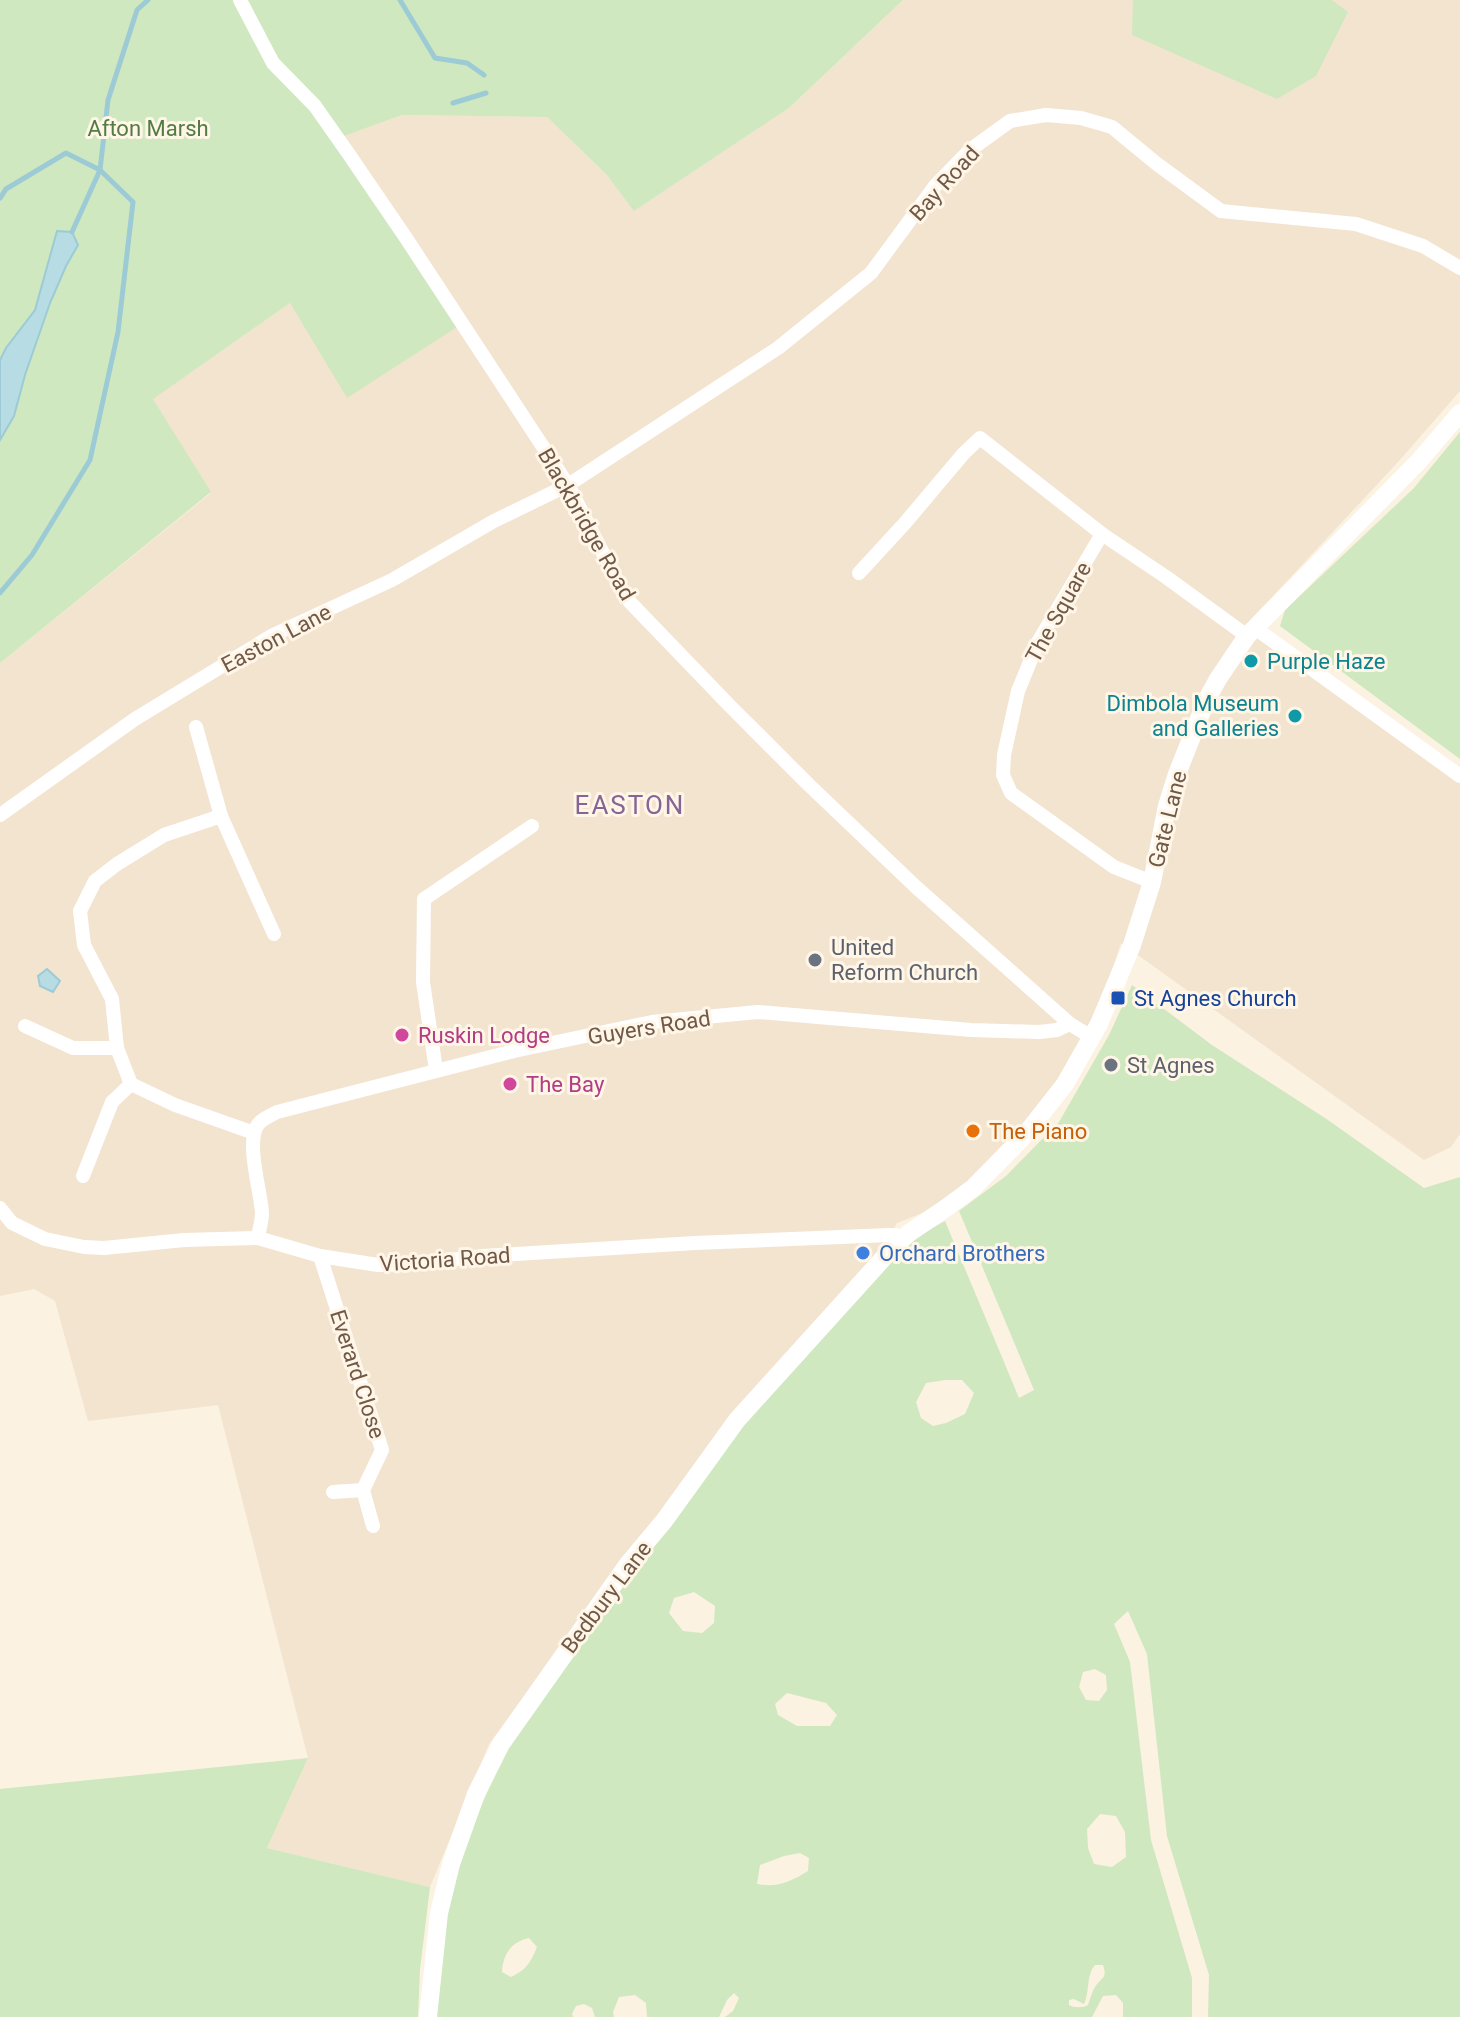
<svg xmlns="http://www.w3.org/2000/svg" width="1460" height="2017" font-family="Roboto,sans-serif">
	<rect width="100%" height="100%" fill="#fbf2e1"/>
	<polygon fill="#f3e4d0" points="903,0 1460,0 1460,391 1399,461 1245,626 1460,781 1460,1134 1451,1147 1424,1160 1121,943 1109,979 1084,1039 1059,1080 992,1162 938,1207 897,1223 878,1255 663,1508 489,1744 430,1887 267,1848 308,1758 218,1405 88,1421 55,1301 34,1289 0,1296 0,663 211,493 152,399 290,303 332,140 402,115 547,117 607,175 635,210 789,108"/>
	<g fill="#cfe8c0" fill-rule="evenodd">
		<polygon points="0,0 903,0 789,108 634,211 607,175 547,117 402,115 333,140 457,327 347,398 290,303 153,399 211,492 0,663 0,440 14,416 25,375 50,303 66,266 78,245 57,232 35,311 6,348 0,360"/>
		<polygon points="1133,0 1332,0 1348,12 1316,76 1277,99 1132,35"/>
		<polygon points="1460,432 1460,759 1280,626 1285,610 1414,488"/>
		<path d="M1132 985 1212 1045 1328 1120 1424 1188 1460 1177V2017H1208L1209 1975 1167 1836 1147 1654 1128 1611 1114 1624 1130 1662 1151 1840 1192 1978V2017H1123V2003L1116 1995 1103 1996 1092 2017H725L733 2011 739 1998 734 1993 727 2000 719 2017H647L646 2003 635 1995 619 1997 613 2012 614 2017H595L592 2008 584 2004 576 2006 572 2014 573 2017H433L437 1973 455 1865 507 1747 563 1662 746 1419 907 1242 945 1221 1019 1398 1034 1390 959 1211 1006 1176 1059 1122 1109 1035ZM945 1380H962L974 1393 965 1414 946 1423 933 1426 921 1418 916 1402 926 1383ZM694 1592 715 1606 714 1623 702 1633 683 1631 669 1613 674 1598ZM1095 1669 1106 1675 1107 1690 1099 1701 1086 1700 1079 1687 1083 1672ZM787 1693 826 1703 837 1715 830 1726H797L778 1715 775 1704ZM1100 1814 1116 1816 1125 1832 1126 1857 1112 1867 1094 1864 1088 1848 1087 1829ZM800 1853 809 1858 808 1871C790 1882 777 1888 757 1884L760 1865 784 1856ZM529 1938 537 1947C531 1962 526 1970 511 1977L502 1972C503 1954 511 1942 529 1938ZM1095 1965H1103C1108 1979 1101 1977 1095 1987 1092 1992 1090 1999 1088 2005 1083 2008 1074 2008 1069 2005V2000L1074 1999 1084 2004C1090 1992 1086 1975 1095 1965Z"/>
		<polygon points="308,1758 267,1848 430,1887 420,1969 418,2017 0,2017 0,1789"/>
	</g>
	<g fill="#b7dce4" stroke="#9dcbd5" stroke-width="2">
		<polygon points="57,231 72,232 78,245 66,266 50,303 25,375 14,416 0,440 0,360 6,348 35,310"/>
		<polygon points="47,969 60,981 53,992 40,986 38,976"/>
	</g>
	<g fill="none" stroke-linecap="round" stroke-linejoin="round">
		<g stroke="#9dcbd5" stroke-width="5">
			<polyline points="400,0 435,58 467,63 484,75"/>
			<polyline points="453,103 486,93"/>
			<polyline points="0,198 6,189 66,153 100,170 133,202 118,332 90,460 32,555 0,593"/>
			<polyline points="72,232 100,170 108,100 137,10 148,0"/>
		</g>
		<g stroke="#fff" stroke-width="14">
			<polyline points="240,0 273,63 315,106 348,153 406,238 568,485 626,598 730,706 809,785 916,887 1070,1024 1093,1038"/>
			<polyline points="859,573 905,523 964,453 980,438 1102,534"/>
			<polyline points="1255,628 1460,776"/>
			<polyline points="196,727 221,816 164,835 117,864 95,881 80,911 84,945 112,999 117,1048 131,1084 175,1105 254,1133"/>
			<polyline points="0,815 135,719 273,635 392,580 494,521 568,485 778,348 871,273 935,186 970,150 1010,121 1046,115 1081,118 1112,127 1157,164 1221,211 1356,224 1423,246 1460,268"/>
			<polyline points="221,816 274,934"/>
			<polyline points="1152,882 1114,867 1011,793 1003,775 1004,755 1018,691 1038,642 1102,534 1166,577 1247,636"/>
			<polyline points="25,1026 73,1048 117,1048"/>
			<polyline points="436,1070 423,982 424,899 532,826"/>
			<polyline points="83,1176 112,1102 131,1084"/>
			<polyline points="0,1208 12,1223 45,1239 84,1247 104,1248 184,1240 258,1238 320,1256 378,1265 416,1264 483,1256 695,1243 889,1235 896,1235 903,1239"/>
			<path d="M258 1238C259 1230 262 1221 262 1213 261 1192 246 1145 257 1126 261 1119 270 1116 277 1112L514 1051 652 1022 758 1012 971 1030 1039 1032 1057 1030 1070 1024"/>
			<polyline points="320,1256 382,1450 363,1490 373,1526"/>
			<polyline points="333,1492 363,1490"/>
		</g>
		<polyline stroke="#fff" stroke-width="18" points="428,2017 439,1913 451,1864 476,1794 501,1744 628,1564 664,1521 737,1420 889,1252 909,1233 946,1208 973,1188 1025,1135 1065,1084 1099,1024 1132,945 1152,882 1167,806 1177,774 1206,701 1218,679 1247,636 1419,461 1460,413"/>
	</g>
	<g fill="#0f9aa8" stroke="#fff6e7" stroke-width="3">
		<circle cx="1251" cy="661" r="8"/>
		<circle cx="1295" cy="716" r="8"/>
	</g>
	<g fill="#6b7280" stroke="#fff6e7" stroke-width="3">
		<circle cx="815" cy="960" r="8"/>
		<circle cx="1111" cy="1065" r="8"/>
	</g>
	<rect fill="#1a4fb4" stroke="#fff6e7" stroke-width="3" x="1110" y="990" width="16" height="16" rx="4"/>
	<g fill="#d1479c" stroke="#fff6e7" stroke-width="3">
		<circle cx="402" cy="1035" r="8"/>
		<circle cx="510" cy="1084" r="8"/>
	</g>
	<circle fill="#e8710a" stroke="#fff6e7" stroke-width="3" cx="973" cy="1131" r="8"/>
	<circle fill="#3f7fe0" stroke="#fff6e7" stroke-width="3" cx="863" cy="1253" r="8"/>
	<g text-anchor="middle" stroke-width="6" stroke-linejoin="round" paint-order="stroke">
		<g font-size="22" fill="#537c44" stroke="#fff6e7">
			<text x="148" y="136">Afton Marsh</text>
		</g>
		<g font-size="22" fill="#715949" stroke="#fff6e7">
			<text transform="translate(944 183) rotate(-48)" y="8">Bay Road</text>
			<text transform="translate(587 524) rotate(60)" y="8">Blackbridge Road</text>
			<text transform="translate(1058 612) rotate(-61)" y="8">The Square</text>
			<text transform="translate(276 638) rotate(-28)" y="8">Easton Lane</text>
			<text transform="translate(1167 819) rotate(-76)" y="8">Gate Lane</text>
			<text transform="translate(649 1027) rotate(-9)" y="8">Guyers Road</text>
			<text transform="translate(445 1259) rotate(-4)" y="8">Victoria Road</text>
			<text transform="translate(358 1374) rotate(72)" y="8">Everard Close</text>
			<text transform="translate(606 1597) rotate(-53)" y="8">Bedbury Lane</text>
		</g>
		<g font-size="22" fill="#0d838f" stroke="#fff6e7" text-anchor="start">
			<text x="1267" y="669">Purple Haze</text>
			<text x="1279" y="711" text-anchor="end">Dimbola Museum<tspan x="1279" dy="25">and Galleries</tspan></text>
		</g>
		<g font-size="22" fill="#5b616d" stroke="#fff6e7" text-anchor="start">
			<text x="831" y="955">United<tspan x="831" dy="25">Reform Church</tspan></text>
			<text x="1127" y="1073">St Agnes</text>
		</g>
		<g font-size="22" fill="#164399" stroke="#fff6e7" text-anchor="start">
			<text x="1134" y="1006">St Agnes Church</text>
		</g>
		<g font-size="22" fill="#b23c85" stroke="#fff6e7" text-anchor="start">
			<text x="418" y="1043">Ruskin Lodge</text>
			<text x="526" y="1092">The Bay</text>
		</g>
		<g font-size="22" fill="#c56008" stroke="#fff6e7" text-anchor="start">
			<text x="989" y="1139">The Piano</text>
		</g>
		<g font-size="22" fill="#366cbe" stroke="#fff6e7" text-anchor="start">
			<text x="879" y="1261">Orchard Brothers</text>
		</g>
		<g font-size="26" letter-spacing="2" fill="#866495" stroke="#fff6e7">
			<text x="630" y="814">EASTON</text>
		</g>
	</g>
</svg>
